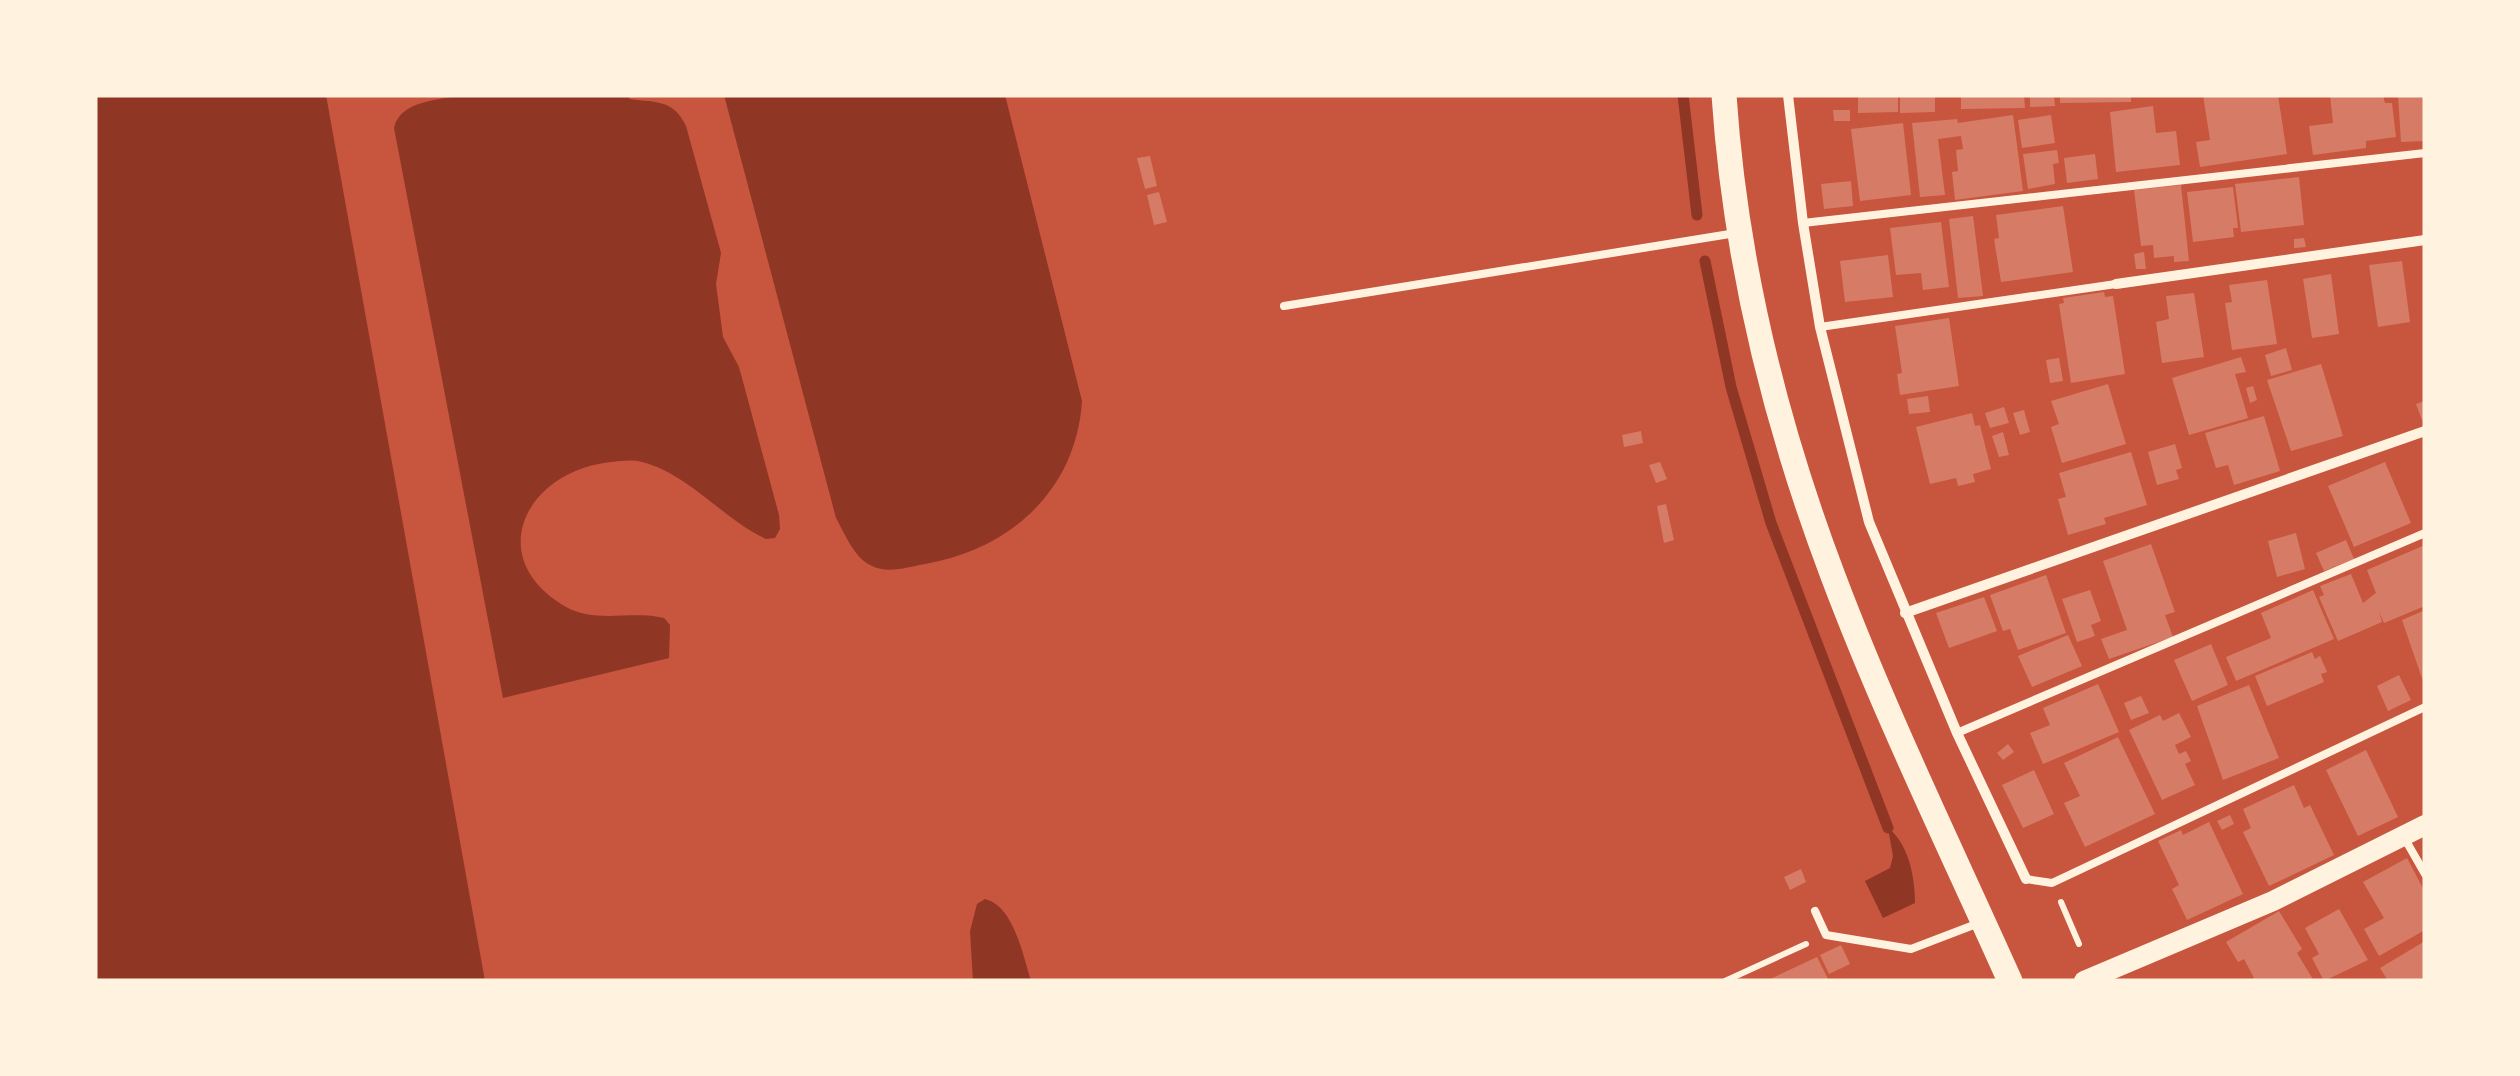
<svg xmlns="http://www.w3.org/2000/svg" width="2520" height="1076" font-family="Arial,sans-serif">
	<rect width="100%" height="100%" fill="#c8553d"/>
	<g fill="#8f3625">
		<polygon points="95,95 326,95 485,981 95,981"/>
		<path d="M464 95H627L630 99C657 103 673 99 686 126L721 253 716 284 723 337 739 367 779 515 780 529 775 538 766 539C723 519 689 474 642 462 632 459 621 461 611 462 525 471 482 559 566 607 596 624 632 610 664 618L670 625 669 658 503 698 394 128C400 100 440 100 464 95Z"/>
		<path d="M724 95H1005L1082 401C1076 491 1010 549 925 564 908 567 888 574 872 566 854 558 845 534 836 518Z"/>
		<path d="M1888 828C1909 844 1915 878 1915 903L1883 918 1865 881 1890 868 1893 856Z"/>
		<path d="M985 899C1014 906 1023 956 1031 981H973L970 931 977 904Z"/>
	</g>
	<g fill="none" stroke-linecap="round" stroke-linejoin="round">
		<g stroke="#8f3625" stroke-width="11">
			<polyline points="1683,95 1697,215"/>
			<polyline points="1705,261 1731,387 1771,523 1888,828"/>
		</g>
	</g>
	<g fill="#d67c66">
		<polygon points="1858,95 1898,95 1898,112 1858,113"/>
		<polygon points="1900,95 1935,95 1935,112 1900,113"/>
		<polygon points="1961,95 2024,95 2025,108 1961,109"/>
		<polygon points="2030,95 2054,95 2055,106 2030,107"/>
		<polygon points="2060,95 2131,95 2131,102 2060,103"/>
		<polygon points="2203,95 2278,95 2287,154 2200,167 2196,142 2210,140"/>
		<polygon points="2330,95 2383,95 2385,103 2392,103 2396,137 2366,141 2366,148 2313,155 2309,126 2333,123"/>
		<polygon points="2398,95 2425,95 2425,141 2401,142"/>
		<polygon points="2153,106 2156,133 2176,131 2180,165 2116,172 2110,112"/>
		<polygon points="1833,110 1850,110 1850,121 1834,121"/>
		<polygon points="2013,115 2023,191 1955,200 1952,172 1958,171 1956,150 1963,149 1961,136 1938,139 1945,195 1920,197 1912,123 1957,119 1958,123"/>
		<polygon points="2051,115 2055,143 2022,148 2018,120"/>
		<polygon points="1903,123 1911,195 1860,201 1851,129"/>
		<polygon points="2057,150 2059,163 2053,164 2055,184 2028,189 2023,154"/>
		<polygon points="2095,154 2098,179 2067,183 2064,158"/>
		<polygon points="1150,156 1157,186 1145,189 1137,158"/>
		<polygon points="2299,177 2304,225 2241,232 2235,184"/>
		<polygon points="1851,181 1853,206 1824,209 1821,184"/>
		<polygon points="2181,185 2189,261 2174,262 2174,256 2154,258 2153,245 2141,246 2134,190"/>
		<polygon points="2233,187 2238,228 2233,228 2234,237 2193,242 2187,192"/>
		<polygon points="1159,192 1167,222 1154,225 1147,195"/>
		<polygon points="2063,206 2073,272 2001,282 1994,239 1999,238 1996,215"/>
		<polygon points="1973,216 1983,296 1958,298 1949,219"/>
		<polygon points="1941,222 1949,287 1923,290 1921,273 1896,275 1890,228"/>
		<polygon points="2304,238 2306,247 2294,248 2294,239"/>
		<polygon points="2144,252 2146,269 2136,269 2134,254"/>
		<polygon points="1888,255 1893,297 1845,302 1840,261"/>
		<polygon points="2402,261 2410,322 2378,327 2369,265"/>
		<polygon points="2331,274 2339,334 2312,338 2303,279"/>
		<polygon points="2267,280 2277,344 2232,350 2225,303 2232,302 2229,285"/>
		<polygon points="2104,292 2105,297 2113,296 2125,374 2071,383 2059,304 2064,303 2063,298"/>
		<polygon points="2194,293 2204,357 2162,363 2156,322 2169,319 2166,296"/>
		<polygon points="1949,318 1959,386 1900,395 1897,374 1902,373 1895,326"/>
		<polygon points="2286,348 2292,370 2271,376 2265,355"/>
		<polygon points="2241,357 2246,372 2235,374 2248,418 2189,435 2172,378"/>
		<polygon points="2059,358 2063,381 2050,383 2046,360"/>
		<polygon points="2321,364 2343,436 2291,451 2267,380"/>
		<polygon points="2108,384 2126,444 2062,463 2051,427 2059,424 2051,401"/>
		<polygon points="2253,386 2257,400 2250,403 2246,388"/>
		<polygon points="1928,396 1930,412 1909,414 1907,399"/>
		<polygon points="2425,401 2425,418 2422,420 2416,404"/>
		<polygon points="2004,407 2009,423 1990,428 1985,413"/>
		<polygon points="2024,410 2030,432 2020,435 2013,413"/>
		<polygon points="1972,413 1975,426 1980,425 1991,469 1973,474 1975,482 1958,486 1956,478 1930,484 1916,427"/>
		<polygon points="2264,416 2280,471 2234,485 2228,465 2216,468 2205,433"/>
		<polygon points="1641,431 1643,443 1624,447 1622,435"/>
		<polygon points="2003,432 2009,455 1999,457 1992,436"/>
		<polygon points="2175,444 2182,468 2176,470 2179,479 2157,485 2148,452"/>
		<polygon points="2131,452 2147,505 2104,518 2106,524 2068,535 2058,499 2066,497 2059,473"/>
		<polygon points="1660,462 1667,479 1656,483 1649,465"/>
		<polygon points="2385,462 2411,523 2354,547 2328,486"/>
		<polygon points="1666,504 1674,540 1664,543 1657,506"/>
		<polygon points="2296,533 2305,569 2277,577 2268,541"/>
		<polygon points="2346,540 2354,559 2324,571 2316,553"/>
		<polygon points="2151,544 2175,612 2165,615 2173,637 2109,659 2101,639 2127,630 2103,561"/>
		<polygon points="2425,545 2425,606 2384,623 2379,612 2382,622 2338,641 2319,597 2324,595 2320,586 2351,574 2363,603 2376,593 2367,570"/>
		<polygon points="2046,575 2066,633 2018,650 2010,629 2003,631 1990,595"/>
		<polygon points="2090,590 2101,621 2091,625 2095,636 2077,642 2062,599"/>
		<polygon points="2313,590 2334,639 2236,681 2226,657 2271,638 2261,613"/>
		<polygon points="1984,597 1997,631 1949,648 1936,613"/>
		<polygon points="2425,610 2425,687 2402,620"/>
		<polygon points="2068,635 2082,666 2032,687 2018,656"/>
		<polygon points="2211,644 2228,685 2192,701 2174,660"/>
		<polygon points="2312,652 2315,659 2320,656 2327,672 2321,674 2324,682 2267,706 2255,676"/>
		<polygon points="2399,675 2411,700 2388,711 2377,686"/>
		<polygon points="2098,684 2119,732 2043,764 2030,733 2050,725 2043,708"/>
		<polygon points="2249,685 2279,758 2223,780 2197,706"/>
		<polygon points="2141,696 2149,713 2131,720 2124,703"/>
		<polygon points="2179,713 2191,737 2175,745 2179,754 2186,751 2191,761 2185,764 2195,785 2162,800 2129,730 2160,715 2163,721"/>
		<polygon points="2118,737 2155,814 2085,847 2064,803 2080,796 2064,763"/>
		<polygon points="2008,744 2014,752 2003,760 1997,753"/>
		<polygon points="2366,750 2398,817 2358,836 2326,770"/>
		<polygon points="2034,770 2054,814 2023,828 2002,785"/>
		<polygon points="2294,785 2304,808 2310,805 2334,855 2269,886 2243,832 2251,828 2243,809"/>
		<polygon points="2230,815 2234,824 2222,830 2217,821"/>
		<polygon points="2209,822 2243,894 2187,920 2172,889 2179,885 2158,841 2181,830 2183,835"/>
		<polygon points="2407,858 2425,892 2425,930 2379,956 2364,929 2384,918 2363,882"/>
		<polygon points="1801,869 1806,882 1790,890 1784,877"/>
		<polygon points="2339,909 2368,960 2324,981 2312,958 2319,954 2305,928"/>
		<polygon points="2279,911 2302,949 2297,953 2314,981 2249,981 2254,978 2244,959 2238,962 2226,942"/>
		<polygon points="2425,941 2425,981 2388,981 2380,968"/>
		<polygon points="1841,945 1850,964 1829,974 1820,955"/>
		<polygon points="1817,957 1829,981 1766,981"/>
	</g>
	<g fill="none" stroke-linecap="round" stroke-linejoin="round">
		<g stroke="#fff3e0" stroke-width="6">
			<polyline points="2061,902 2079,944"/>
			<polyline points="1725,981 1806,944"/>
		</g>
		<g stroke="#fff3e0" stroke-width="8">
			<polyline points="1803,223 2425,153"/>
			<polyline points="1284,306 1736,233"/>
			<polyline points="1820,327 2116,284"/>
			<polyline points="1957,733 2425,533"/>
			<polyline points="2405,839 2425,874"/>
			<polyline points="2026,879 2052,883 2425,707"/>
			<polyline points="1815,911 1826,935 1911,949 1979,923"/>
		</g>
		<g stroke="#fff3e0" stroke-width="10">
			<polyline points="1788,95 1803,223 1820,327 1869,522 1957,733 2026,879"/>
			<polyline points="2116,284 2425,240"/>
			<polyline points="1905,613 2425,431"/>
		</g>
		<polyline stroke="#fff3e0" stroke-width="20" points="2084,981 2273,901 2425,825"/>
		<path stroke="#fff3e0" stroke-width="25" d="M1724 95C1735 259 1775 423 1833 576 1885 714 1950 847 2010 981"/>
	</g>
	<rect width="2520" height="1076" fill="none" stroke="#fff3e0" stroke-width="195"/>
</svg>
